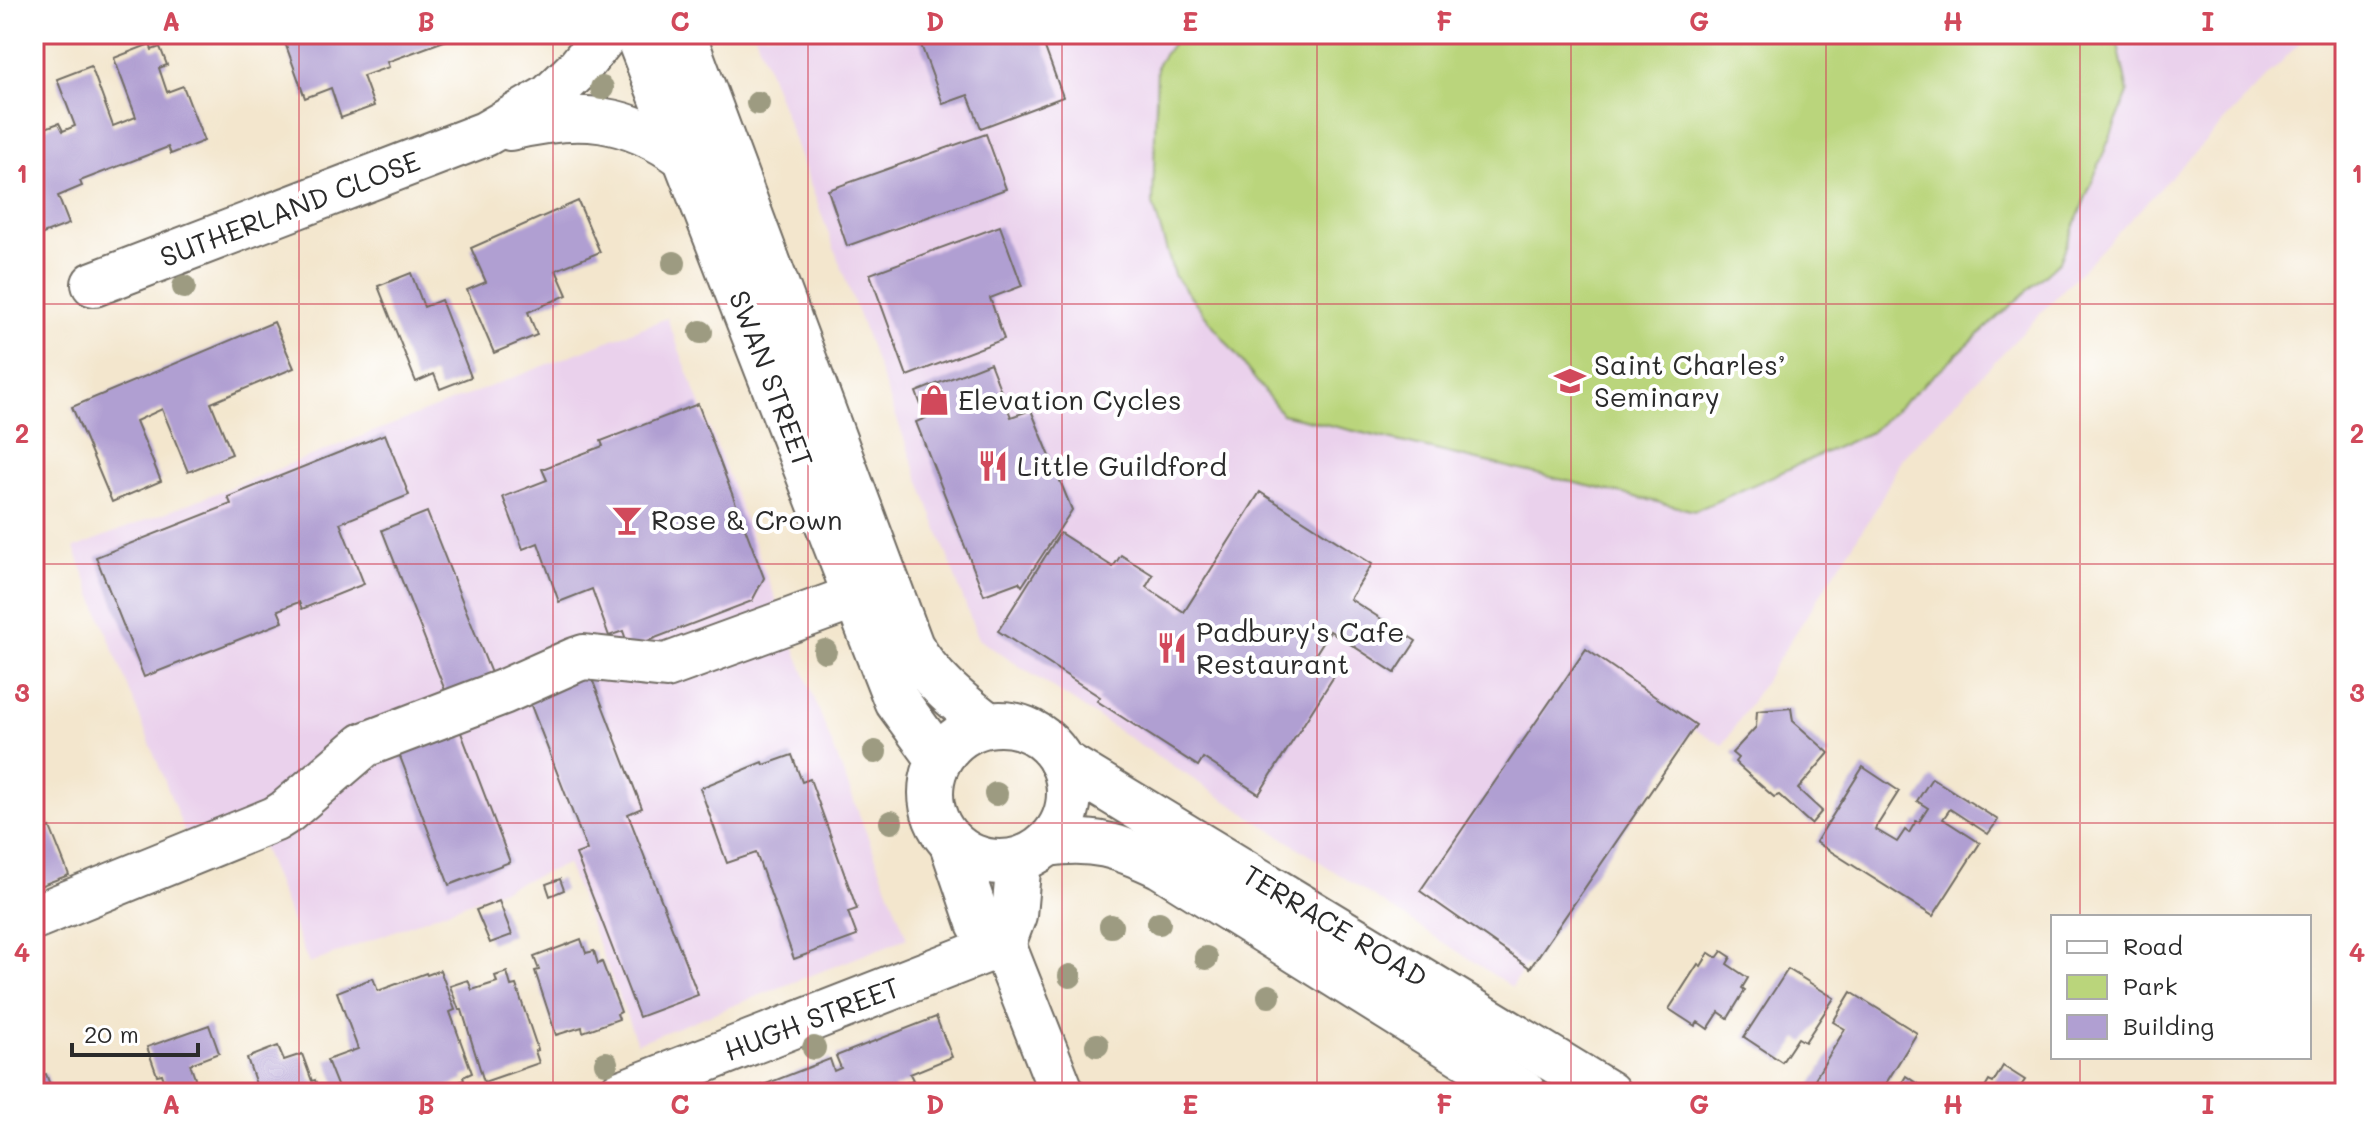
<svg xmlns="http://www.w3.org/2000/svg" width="2379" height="1127" font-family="Mali,sans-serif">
	<rect width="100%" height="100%" fill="#fff"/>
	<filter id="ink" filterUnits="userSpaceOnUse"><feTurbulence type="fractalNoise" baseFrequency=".0125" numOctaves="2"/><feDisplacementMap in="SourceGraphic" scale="16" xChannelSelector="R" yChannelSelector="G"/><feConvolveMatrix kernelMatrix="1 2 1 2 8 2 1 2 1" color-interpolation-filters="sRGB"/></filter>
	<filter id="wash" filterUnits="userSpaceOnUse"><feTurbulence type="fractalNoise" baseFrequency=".006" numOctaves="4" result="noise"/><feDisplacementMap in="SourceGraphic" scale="32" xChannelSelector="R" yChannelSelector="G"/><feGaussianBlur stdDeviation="1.8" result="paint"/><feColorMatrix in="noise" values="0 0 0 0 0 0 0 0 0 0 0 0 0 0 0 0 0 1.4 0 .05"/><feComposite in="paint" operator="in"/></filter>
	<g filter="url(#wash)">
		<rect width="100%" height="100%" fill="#f3e6cd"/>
		<g fill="#ead1ec">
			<polygon points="755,34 2308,34 1901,459 1877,507 1723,745 1679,721 1512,987 978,639"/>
			<polygon points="667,318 907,938 637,1043 567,864 309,964 250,817 188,841 74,548"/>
		</g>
		<polygon fill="#bad57b" stroke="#728053" stroke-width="2" points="1179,34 2116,34 2128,93 2060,261 1871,432 1695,511 1282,414 1174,275 1153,204 1157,65"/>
		<g id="blocks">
			<g fill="#b09fd2">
				<polygon points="290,34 463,34 387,62 389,67 363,76 374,106 341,118 331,88 305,98 283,37"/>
				<polygon points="917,34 1040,34 1063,97 981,128 968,95 943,104"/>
				<polygon points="150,44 152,50 160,47 167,65 159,68 167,92 183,86 204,141 171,154 168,147 80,181 82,186 58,196 69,224 35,237 34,132 59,123 63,131 75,126 57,79 91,66 113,126 136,117 114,58"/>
				<polygon points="986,134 1006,189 847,246 828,190"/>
				<polygon points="578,201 600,252 556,270 567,295 528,312 537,335 494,353 467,290 486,282 471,248"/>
				<polygon points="1000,226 1022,286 990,298 1004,339 907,376 870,274"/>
				<polygon points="411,273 424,307 441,300 471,377 440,389 434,374 416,382 378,286"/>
				<polygon points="274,322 294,368 211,403 232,454 188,472 162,409 136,421 161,481 112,502 72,407"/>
				<polygon points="990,363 1011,417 1031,410 1072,510 1022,586 1019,582 984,595 916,422 926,418 916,392"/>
				<polygon points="698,404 764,578 752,601 629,648 623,631 609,636 592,589 559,602 538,543 523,549 503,497 547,480 542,469 603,446 601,441"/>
				<polygon points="385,434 409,495 340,523 364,584 302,609 299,602 278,610 283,622 144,677 96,557 231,504 228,497"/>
				<polygon points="1260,492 1372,564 1350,599 1416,641 1395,673 1330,631 1315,655 1338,670 1259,794 1203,758 1198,766 1097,701 1100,697 998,631 1060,533 1113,567 1121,555 1153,575 1146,587 1184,612"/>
				<polygon points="427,512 496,686 450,703 382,530"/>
				<polygon points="1586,649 1696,725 1530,968 1420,891"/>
				<polygon points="589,671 642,808 628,814 698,995 639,1017 576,854 587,850 527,695"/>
				<polygon points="1791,708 1793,721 1829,753 1798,789 1822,811 1811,824 1779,795 1774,797 1739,766 1735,762 1738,758 1732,753 1756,727 1757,711"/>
				<polygon points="457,722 510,862 449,885 396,746"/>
				<polygon points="792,755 802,782 810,779 857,909 848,912 857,936 794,959 756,853 727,863 700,788 763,762 764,765"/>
				<polygon points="1863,767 1899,791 1875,829 1897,842 1905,830 1909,833 1916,821 1919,822 1928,808 1917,801 1932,778 1998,820 1988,834 1950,809 1943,819 1980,843 1933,916 1816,842"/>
				<polygon points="50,827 69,875 34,888 34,833"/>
				<polygon points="560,879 564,890 550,896 546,884"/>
				<polygon points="499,901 512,935 490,943 476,910"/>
				<polygon points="581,939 586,953 594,951 598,964 602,962 621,1012 617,1014 619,1019 583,1032 582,1027 556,1035 535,971 539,970 534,957"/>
				<polygon points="1722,951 1731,957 1727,964 1748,978 1742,988 1745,990 1728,1018 1719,1012 1708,1029 1698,1022 1695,1026 1669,1009 1698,964 1701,966 1709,953 1717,958"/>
				<polygon points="1788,969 1834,998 1805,1042 1798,1038 1782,1062 1744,1037"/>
				<polygon points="440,970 455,1010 450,1012 472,1073 463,1077 464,1080 430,1093 340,1093 327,1060 358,1049 337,992 373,978 378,991 426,973 427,975"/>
				<polygon points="507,972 511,986 516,985 538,1050 535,1051 539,1063 484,1082 462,1010 459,1010 450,986 468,980 472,990 497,982 495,976"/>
				<polygon points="1851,992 1917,1033 1880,1093 1809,1093 1807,1092 1845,1029 1833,1022"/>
				<polygon points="936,1017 952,1057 910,1074 913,1080 894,1088 896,1093 754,1093 753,1089 830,1059 834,1071 841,1068 836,1056"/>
				<polygon points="209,1025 219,1053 190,1064 200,1093 168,1093 162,1074 157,1075 147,1047"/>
				<polygon points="278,1046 284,1060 302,1054 312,1081 315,1080 320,1093 259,1093 247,1058"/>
				<polygon points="2003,1066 2025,1080 2021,1086 2032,1093 1982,1093 1989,1081 1993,1083"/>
				<polygon points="46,1074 53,1093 34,1093 34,1078"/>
				<polygon points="1906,1076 1931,1093 1896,1093"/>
			</g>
		</g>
	</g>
	<g filter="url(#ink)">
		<use href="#blocks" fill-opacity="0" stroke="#716c64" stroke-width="2"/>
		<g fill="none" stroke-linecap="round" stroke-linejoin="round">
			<defs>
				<g id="minor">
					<polyline points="637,34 896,700 939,759"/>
					<path d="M683 34 911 646C930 679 957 701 987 724"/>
					<path d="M510 128C579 111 627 115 685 157"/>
					<polyline points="94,284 485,134 549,97 578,69 606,34"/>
					<circle cx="1000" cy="793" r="69"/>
					<polyline points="1061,761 1608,1093"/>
					<polyline points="952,844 979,923 985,933 1003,944 1062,1093"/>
					<path d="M1047 844C1093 837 1119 846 1161 866L1524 1093"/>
					<polyline points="34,917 275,819 286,812 364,745 503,692 575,660 584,657 666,666 888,585"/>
					<polyline points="1003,944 1014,915 1019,860"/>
					<polyline points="621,1093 1003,944"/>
				</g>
			</defs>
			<use href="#minor" stroke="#716c64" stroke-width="48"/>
			<use href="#minor" stroke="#fff" stroke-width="44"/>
		</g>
		<g fill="#9d9b81">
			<circle cx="602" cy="88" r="12"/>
			<circle cx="758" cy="103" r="12"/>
			<circle cx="674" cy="263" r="12"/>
			<circle cx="184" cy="287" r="12"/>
			<circle cx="701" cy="332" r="12"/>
			<circle cx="825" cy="651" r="12"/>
			<circle cx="875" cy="752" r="12"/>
			<circle cx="996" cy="794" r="12"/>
			<circle cx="891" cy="822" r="12"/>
			<circle cx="1159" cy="923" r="12"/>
			<circle cx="1111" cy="926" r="12"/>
			<circle cx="1206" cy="958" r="12"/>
			<circle cx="1070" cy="976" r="12"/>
			<circle cx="1269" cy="996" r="12"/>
			<circle cx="1097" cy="1045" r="12"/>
			<circle cx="814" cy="1048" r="12"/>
			<circle cx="606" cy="1063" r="12"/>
		</g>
	</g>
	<path fill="none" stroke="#d1495b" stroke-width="2" stroke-opacity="0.55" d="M299 34V1093M553 34V1093M808 34V1093M1062 34V1093M1317 34V1093M1571 34V1093M1826 34V1093M2080 34V917M34 304H2345M34 564H2345M34 823H2345M2080 1057V1093"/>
	<defs>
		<symbol id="university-bare" viewBox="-9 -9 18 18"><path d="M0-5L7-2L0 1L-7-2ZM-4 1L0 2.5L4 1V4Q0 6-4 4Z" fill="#d1495b" stroke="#fff" stroke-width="2.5" paint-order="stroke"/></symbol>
		<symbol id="shop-bare" viewBox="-9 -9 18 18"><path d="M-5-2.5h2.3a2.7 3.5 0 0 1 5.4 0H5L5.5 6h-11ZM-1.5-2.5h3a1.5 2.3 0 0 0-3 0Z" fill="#d1495b" stroke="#fff" stroke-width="2.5" paint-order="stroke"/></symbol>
		<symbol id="restaurant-bare" viewBox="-9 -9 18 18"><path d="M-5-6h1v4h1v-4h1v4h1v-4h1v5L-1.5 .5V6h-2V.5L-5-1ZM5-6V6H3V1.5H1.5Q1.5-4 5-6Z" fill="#d1495b" stroke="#fff" stroke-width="2.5" paint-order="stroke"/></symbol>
		<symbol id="bar-bare" viewBox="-9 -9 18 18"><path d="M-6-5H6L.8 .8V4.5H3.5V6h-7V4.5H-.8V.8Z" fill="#d1495b" stroke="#fff" stroke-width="2.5" paint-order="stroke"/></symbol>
	</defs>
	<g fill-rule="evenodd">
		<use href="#university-bare" x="1548" y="359" width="44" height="44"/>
		<use href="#shop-bare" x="912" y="378" width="44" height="44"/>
		<use href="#restaurant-bare" x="971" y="444" width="44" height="44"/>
		<use href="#bar-bare" x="605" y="498" width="44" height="44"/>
		<use href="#restaurant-bare" x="1150" y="626" width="44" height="44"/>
	</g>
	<g text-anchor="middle" stroke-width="8" stroke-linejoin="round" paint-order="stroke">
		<g font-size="28" fill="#2b2b2b" stroke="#fff">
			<text transform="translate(290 209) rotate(-21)" y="10">SUTHERLAND CLOSE</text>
			<text transform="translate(771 379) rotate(69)" y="10">SWAN STREET</text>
			<text transform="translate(1335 926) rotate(31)" y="10">TERRACE ROAD</text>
			<text transform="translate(812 1019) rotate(-21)" y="10">HUGH STREET</text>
		</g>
		<g font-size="28" fill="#2b2b2b" stroke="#fff" text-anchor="start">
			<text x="1594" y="375">Saint Charles’<tspan x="1594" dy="32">Seminary</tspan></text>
			<text x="958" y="410">Elevation Cycles</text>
			<text x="1017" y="476">Little Guildford</text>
			<text x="651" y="530">Rose &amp; Crown</text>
			<text x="1196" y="642">Padbury's Cafe<tspan x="1196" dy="32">Restaurant</tspan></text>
		</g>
	</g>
	<rect width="2379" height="1127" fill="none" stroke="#fff" stroke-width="88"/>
	<rect x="2051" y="915" width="260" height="144" fill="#ffffff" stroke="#aaaaaa" stroke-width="2"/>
	<rect x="2067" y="941" width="40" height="12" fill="#ffffff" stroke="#aaaaaa" stroke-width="2"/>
	<text x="2123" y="955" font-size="24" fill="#2b2b2b">Road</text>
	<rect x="2067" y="975" width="40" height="24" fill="#bad57b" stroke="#aaaaaa" stroke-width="2"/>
	<text x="2123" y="995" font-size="24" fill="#2b2b2b">Park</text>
	<rect x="2067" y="1015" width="40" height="24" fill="#b09fd2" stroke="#aaaaaa" stroke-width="2"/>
	<text x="2123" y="1035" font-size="24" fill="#2b2b2b">Building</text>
	<path d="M72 1043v12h126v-12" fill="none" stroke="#2b2b2b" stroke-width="4"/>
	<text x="84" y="1043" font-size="24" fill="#2b2b2b" stroke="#ffffff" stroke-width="6" paint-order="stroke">20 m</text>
	<rect x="44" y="44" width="2291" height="1039" fill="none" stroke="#d1495b" stroke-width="3"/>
	<g font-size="26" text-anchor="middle" font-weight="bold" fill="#d1495b">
		<text x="171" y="31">A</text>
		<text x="426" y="31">B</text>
		<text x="680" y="31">C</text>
		<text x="935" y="31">D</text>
		<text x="1190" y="31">E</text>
		<text x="1444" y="31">F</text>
		<text x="1699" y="31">G</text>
		<text x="1953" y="31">H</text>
		<text x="2208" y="31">I</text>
		<text x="22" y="183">1</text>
		<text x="2357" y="183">1</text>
		<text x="22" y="443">2</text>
		<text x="2357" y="443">2</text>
		<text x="22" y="702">3</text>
		<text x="2357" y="702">3</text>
		<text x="22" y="962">4</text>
		<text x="2357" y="962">4</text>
		<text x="171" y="1114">A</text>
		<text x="426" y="1114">B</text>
		<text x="680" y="1114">C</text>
		<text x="935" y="1114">D</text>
		<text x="1190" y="1114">E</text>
		<text x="1444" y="1114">F</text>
		<text x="1699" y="1114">G</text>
		<text x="1953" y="1114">H</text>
		<text x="2208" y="1114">I</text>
	</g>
</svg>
